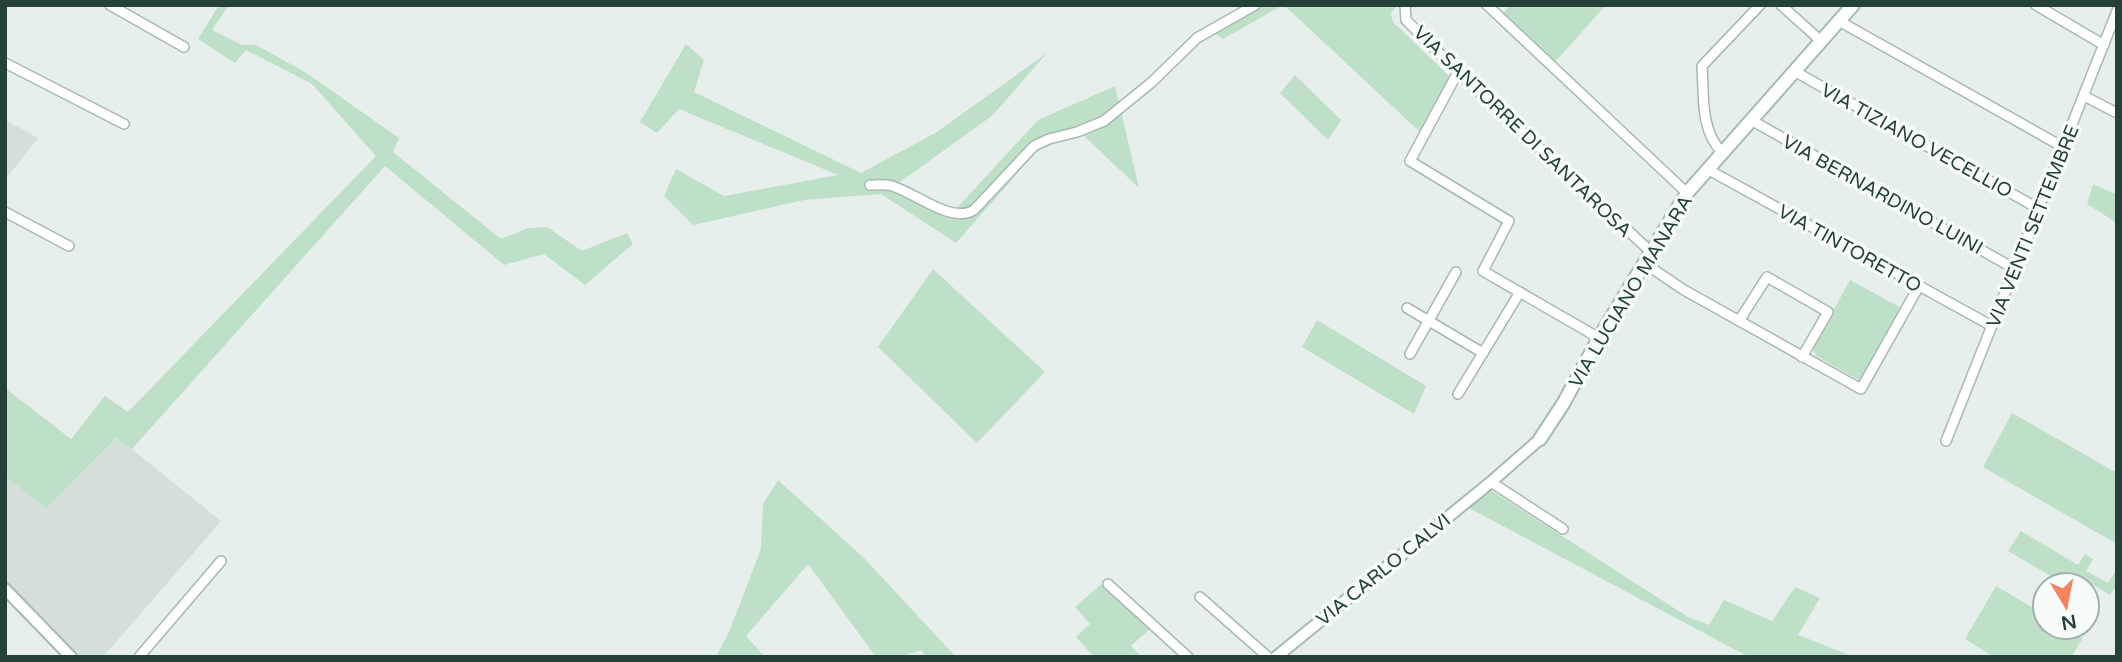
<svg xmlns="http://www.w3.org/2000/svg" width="2122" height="662" font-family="'Varela Round',sans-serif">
	<rect width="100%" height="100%" fill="#e6efeb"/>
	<g fill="#d4dfda">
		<polygon points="5,120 38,138 5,180"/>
		<polygon points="118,438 221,521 103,657 76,657 5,584 5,476 46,509"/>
	</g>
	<g fill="#bfe0c8">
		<polygon points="219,5 229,5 212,30 242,45 256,45 305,72 399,138 393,152 501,239 528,228 547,227 582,251 627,233 633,244 585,285 544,254 504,265 385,166 132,449 117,438 46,509 5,476 5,388 71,439 105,396 128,412 376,156 312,84 246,50 235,63 198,39"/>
		<polygon points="1260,5 1283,5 1223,39 1211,30"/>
		<polygon points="1284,5 1398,5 1391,13 1393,22 1451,78 1421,133"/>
		<polygon points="1510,5 1606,5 1555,62 1502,14"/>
		<polygon points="686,44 704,60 694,92 861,173 937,132 1047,53 993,115 896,185 956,209 1038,120 1115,86 1139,188 1084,136 1054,142 1037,151 956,243 881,194 804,200 693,225 664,196 676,169 724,196 838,175 679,109 657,133 640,122"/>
		<polygon points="1295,75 1341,120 1328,140 1280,93"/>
		<polygon points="2093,184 2117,195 2117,223 2087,204"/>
		<polygon points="933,269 1045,372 977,443 878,347"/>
		<polygon points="1850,280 1903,309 1861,381 1816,356 1813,348"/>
		<polygon points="1317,320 1426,386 1414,414 1302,347"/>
		<polygon points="2012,413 2117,473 2117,544 1983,467"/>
		<polygon points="778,480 863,557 956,657 926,657 921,650 900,657 876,657 808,564 746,636 765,657 716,657 729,632 761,549 763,504"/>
		<polygon points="1489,489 1688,617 1709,625 1724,600 1772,621 1795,587 1820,598 1798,635 1855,657 1749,657 1469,508"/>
		<polygon points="2021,531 2078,565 2085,554 2093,559 2086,571 2108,583 2117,569 2117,584 2110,595 2084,579 2080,585 2066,585 2008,551"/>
		<polygon points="1104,582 1152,627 1131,646 1142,657 1094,657 1076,637 1090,624 1075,607"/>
		<polygon points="1996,586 2045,615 2045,627 2065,627 2083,638 2071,657 1994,657 1965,639"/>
	</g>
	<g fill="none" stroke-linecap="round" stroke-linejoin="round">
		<defs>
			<g id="minor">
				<polyline points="110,5 184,47"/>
				<polyline points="1405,5 1406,20 1458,72 1651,252"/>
				<polyline points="1487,5 1687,193"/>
				<polyline points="1781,5 1821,41"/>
				<polyline points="2036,5 2104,45"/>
				<polyline points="1839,21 2063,147"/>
				<polyline points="5,63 124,124"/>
				<polyline points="1794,71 2039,209"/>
				<polyline points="1458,72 1410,161 1509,221 1483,271 1599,338"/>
				<polyline points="2084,96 2117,113"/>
				<polyline points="1751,120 2015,269"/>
				<path d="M1722 152C1700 131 1704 94 1702 66L1760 5"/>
				<polyline points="1707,169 1992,326"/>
				<path d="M870 185C877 185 885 184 892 186 916 193 951 224 974 210L1034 146 1049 139 1077 132 1104 121 1152 82 1197 38 1255 5"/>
				<polyline points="5,212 69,246"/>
				<polyline points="1644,263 1684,290 1861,389 1919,286"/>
				<polyline points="1407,308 1483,353"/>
				<polyline points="1739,321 1767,277 1828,312 1802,357"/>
				<polyline points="1410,354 1456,272"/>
				<polyline points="1458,394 1520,292"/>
				<polyline points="1946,441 2117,11"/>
				<polyline points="1491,482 1563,529"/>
				<polyline points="1108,584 1188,657"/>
				<polyline points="1200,597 1268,657"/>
				<polyline points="139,657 221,561"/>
			</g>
			<g id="tertiary">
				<polyline points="5,589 71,657"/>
				<polyline points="1276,657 1491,482 1540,439"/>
			</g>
			<polyline id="secondary" points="1540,439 1563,404 1599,338 1687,193 1853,5"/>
		</defs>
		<use href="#minor" stroke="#a8b8b2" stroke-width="12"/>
		<use href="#tertiary" stroke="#a8b8b2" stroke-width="14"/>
		<use href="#secondary" stroke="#a4bbb3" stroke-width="16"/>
		<use href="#minor" stroke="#fff" stroke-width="9"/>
		<use href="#tertiary" stroke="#fff" stroke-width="10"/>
		<use href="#secondary" stroke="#fff" stroke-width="12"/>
	</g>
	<g text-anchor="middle" stroke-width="7" stroke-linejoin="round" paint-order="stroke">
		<g font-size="19" fill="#24423a" stroke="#f7fbf9">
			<text transform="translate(1523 131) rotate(44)" y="7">VIA SANTORRE DI SANTAROSA</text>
			<text transform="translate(1917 140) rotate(29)" y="7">VIA TIZIANO VECELLIO</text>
			<text transform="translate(1883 194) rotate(29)" y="7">VIA BERNARDINO LUINI</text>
			<text transform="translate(2032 226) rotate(-68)" y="7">VIA VENTI SETTEMBRE</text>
			<text transform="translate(1850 248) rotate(29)" y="7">VIA TINTORETTO</text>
			<text transform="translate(1630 291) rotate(-59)" y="7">VIA LUCIANO MANARA</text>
			<text transform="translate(1383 569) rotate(-39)" y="7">VIA CARLO CALVI</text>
		</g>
	</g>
	<rect width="2122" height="662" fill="none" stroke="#24423a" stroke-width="14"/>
	<g transform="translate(2066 606) rotate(170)"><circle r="33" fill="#f7fbf9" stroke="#a3b1ad" stroke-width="2"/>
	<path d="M0-5L12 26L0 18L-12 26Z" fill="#f4845f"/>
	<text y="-10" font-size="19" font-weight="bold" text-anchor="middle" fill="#24423a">N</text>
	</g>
</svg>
